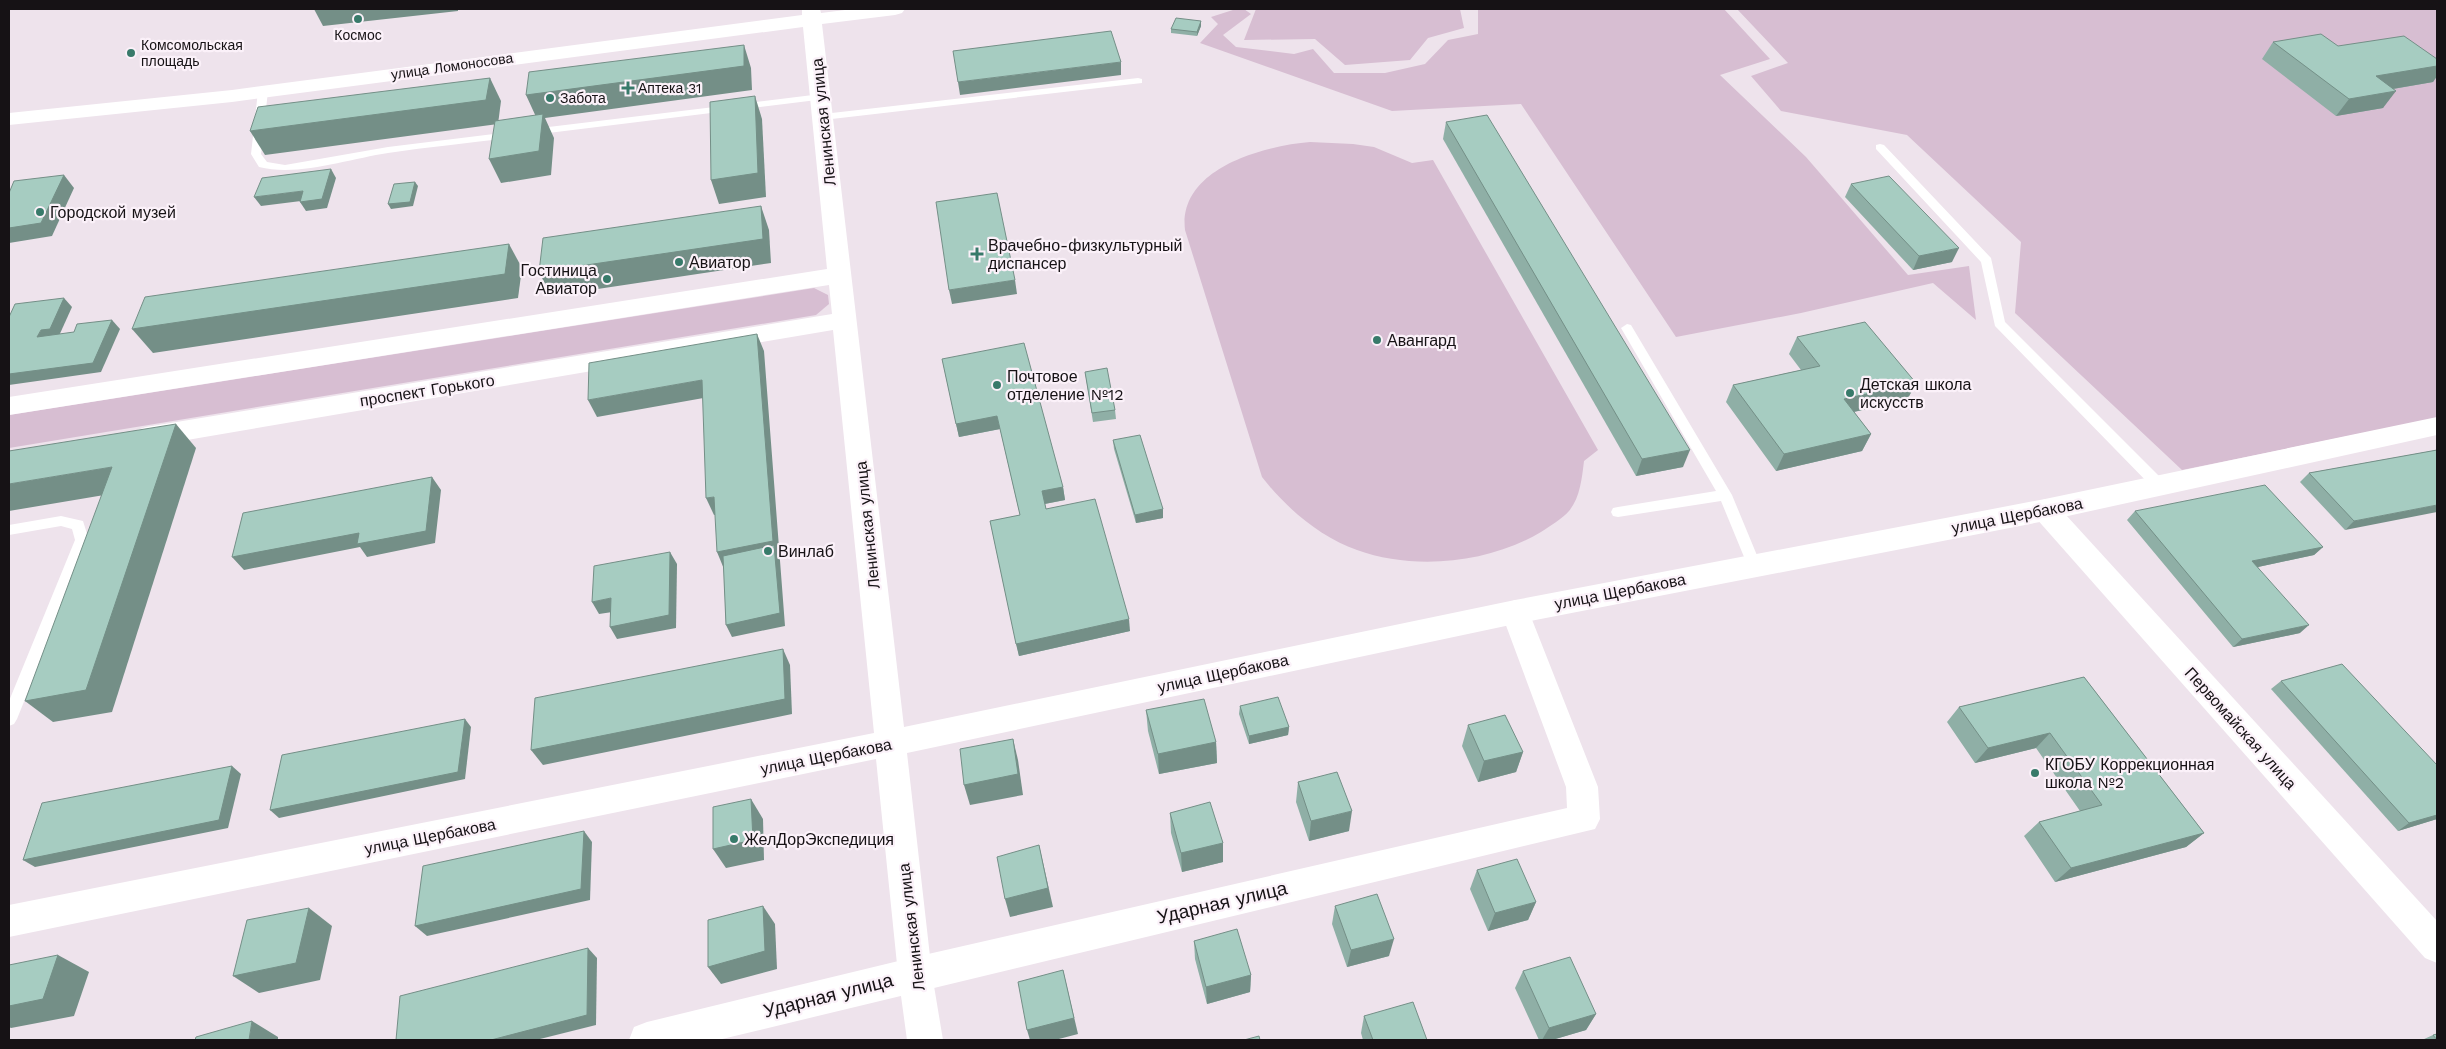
<svg xmlns="http://www.w3.org/2000/svg" width="2446" height="1049" font-family="'Work Sans',sans-serif">
	<rect width="100%" height="100%" fill="#eee3ec"/>
	<g fill="#d7bed2">
		<polygon points="1236,9 1244,9 1251,14 1223,35 1236,47 1294,54 1313,49 1334,73 1385,73 1425,64 1448,40 1478,34 1478,9 1724,9 1770,59 1720,75 1806,157 1908,275 1969,266 1976,320 1933,283 1801,313 1676,337 1521,104 1392,111 1200,43 1218,24 1211,17"/>
		<polygon points="1256,9 1460,9 1464,28 1428,38 1410,60 1345,65 1315,39 1244,40"/>
		<polygon points="1737,9 2437,9 2437,418 2182,470 2015,313 2021,242 1907,135 1781,111 1751,76 1788,63"/>
		<path d="M1310 142 1353 144 1374 147 1412 163 1433 160 1598 450 1584 461C1582 478 1580 498 1569 511 1562 519 1550 526 1541 532 1489 563 1415 571 1357 550 1320 537 1286 508 1262 477L1185 230C1178 169 1262 146 1310 142Z"/>
		<polygon points="814,288 828,295 829,304 816,315 9,448 9,415"/>
	</g>
	<g fill="none" stroke-linecap="round" stroke-linejoin="round">
		<g fill="#fff" fill-rule="evenodd">
			<polygon points="1138,78 1142,79 1142,83 823,120 818,117 823,114"/>
			<path d="M263 88 268 91 261 154 267 162 285 165 388 147 510 132 515 135 510 138C469 143 428 147 388 153 348 159 298 177 259 167L251 154 258 91Z"/>
			<polygon points="821,94 825,95 825,99 532,135 527,132 532,129"/>
			<polygon points="1880,144 1884,145 1991,258 2005,322 2165,482 2167,486 2165,490 2155,490 1995,326 1981,262 1876,149 1876,145"/>
			<polygon points="1627,324 1631,325 1732,495 1761,565 1759,569 1749,569 1721,501 1618,517 1613,516 1611,512 1613,508 1618,507 1716,491 1621,328"/>
			<polygon points="61,516 83,521 89,540 17,719 14,724 9,726 9,701 75,540 72,529 61,526 9,535 9,525"/>
		</g>
		<g fill="#fff" fill-rule="evenodd">
			<polygon points="2045,499 2055,503 2437,921 2437,963 2425,958 2035,517 2031,510 2035,503"/>
			<polygon points="1515,600 1525,604 1529,612 1598,787 1600,819 1595,829 718,1040 629,1040 634,1027 647,1022 915,957 1567,808 1566,787 1501,612 1505,604"/>
		</g>
		<polygon fill="#fff" fill-rule="evenodd" points="802,9 820,9 821,13 853,9 905,9 902,13 895,15 822,24 904,727 1515,600 2045,499 2437,417 2437,435 2045,521 1515,624 907,753 932,974 943,1040 907,1040 898,974 876,759 9,937 9,905 874,733 833,330 146,447 137,444 133,437 137,430 146,427 832,314 829,285 9,415 9,397 827,269 803,27 232,102 9,125 9,113 232,90 802,15"/>
	</g>
	<g fill="#8fafa6">
		<polygon points="1201,21 1201,26 1197,36 1171,33 1171,29"/>
		<polygon points="2273,42 2338,46 2437,59 2437,76 2433,82 2393,89 2383,108 2336,116 2262,59"/>
		<polygon points="1446,122 1683,467 1636,476 1443,139"/>
		<polygon points="1851,184 1952,262 1913,270 1845,197"/>
		<polygon points="1797,337 1916,383 1907,400 1854,412 1871,434 1862,451 1776,471 1726,402 1733,385 1801,370 1789,354"/>
		<polygon points="942,359 1063,487 1065,500 1045,504 1046,509 1130,631 1019,656 990,521 1020,515 1000,429 959,437"/>
		<polygon points="1085,372 1115,410 1116,419 1093,422"/>
		<polygon points="1113,440 1163,509 1163,518 1136,523 1114,449"/>
		<polygon points="2437,450 2345,530 2300,482 2309,473"/>
		<polygon points="2135,511 2323,547 2314,555 2258,567 2300,633 2233,647 2127,520"/>
		<polygon points="2084,677 2204,833 2186,847 2055,882 2024,836 2039,822 2080,811 2036,748 1975,763 1947,722 1959,707"/>
		<polygon points="2281,681 2437,765 2437,819 2398,831 2271,689"/>
		<polygon points="1240,706 1289,727 1288,735 1249,744 1239,714"/>
		<polygon points="1146,710 1216,742 1217,763 1159,774 1148,731"/>
		<polygon points="1468,725 1523,752 1516,772 1478,782 1462,746"/>
		<polygon points="1298,782 1349,831 1309,841 1296,802"/>
		<polygon points="1170,813 1223,843 1223,862 1182,872 1171,833"/>
		<polygon points="1477,870 1536,902 1528,920 1488,931 1470,889"/>
		<polygon points="1335,906 1389,956 1347,967 1332,924"/>
		<polygon points="1194,941 1251,975 1250,992 1207,1004 1195,959"/>
		<polygon points="1523,971 1596,1014 1586,1030 1552,1040 1539,1040 1515,988"/>
		<polygon points="1364,1016 1427,1040 1363,1040 1361,1033"/>
		<polygon points="2433,1035 2437,1040 2422,1040"/>
	</g>
	<g fill="#748f87">
		<polygon points="314,9 458,9 458,11 323,26"/>
		<polygon points="1201,21 1201,26 1197,36 1197,32"/>
		<polygon points="744,45 751,68 752,90 545,118 554,138 551,175 501,183 489,159 537,119 526,95"/>
		<polygon points="1121,62 1121,75 960,95 958,82"/>
		<polygon points="2437,66 2437,76 2433,82 2363,94 2376,76"/>
		<polygon points="490,78 501,101 498,124 265,155 250,131"/>
		<polygon points="2396,91 2383,108 2336,116 2349,99"/>
		<polygon points="755,96 762,119 766,197 719,204 711,180"/>
		<polygon points="331,169 336,178 327,208 306,211 300,202"/>
		<polygon points="64,175 74,188 52,236 9,243 9,228"/>
		<polygon points="415,182 418,186 413,206 391,209 388,204"/>
		<polygon points="303,191 309,200 261,206 254,197"/>
		<polygon points="761,206 769,230 771,263 551,296 539,272"/>
		<polygon points="509,244 522,268 518,298 153,353 132,329"/>
		<polygon points="1959,248 1952,262 1913,270 1919,256"/>
		<polygon points="1015,280 1017,294 952,304 949,290"/>
		<polygon points="64,298 72,307 58,338 37,337 41,330"/>
		<polygon points="112,320 120,329 101,372 9,385 9,374"/>
		<polygon points="757,334 764,351 785,626 732,637 726,625 724,569 717,552"/>
		<polygon points="702,380 709,397 597,417 588,400"/>
		<polygon points="1916,383 1907,400 1835,416 1844,399"/>
		<polygon points="997,416 1000,429 959,437 956,424"/>
		<polygon points="176,424 196,448 112,712 53,722 25,701"/>
		<polygon points="1871,434 1862,451 1776,471 1784,454"/>
		<polygon points="1690,450 1683,467 1636,476 1642,459"/>
		<polygon points="112,467 134,490 9,511 9,484"/>
		<polygon points="432,477 441,490 435,543 367,557 360,547 244,570 232,557"/>
		<polygon points="1063,487 1065,500 1044,504 1042,491"/>
		<polygon points="714,497 722,513 714,515 706,498"/>
		<polygon points="2437,505 2437,512 2345,530 2354,521"/>
		<polygon points="1163,509 1163,518 1136,523 1135,515"/>
		<polygon points="2323,547 2314,555 2244,570 2252,561"/>
		<polygon points="670,552 677,564 676,628 617,639 610,627"/>
		<polygon points="611,598 619,611 599,614 592,602"/>
		<polygon points="1129,619 1130,631 1019,656 1016,644"/>
		<polygon points="2309,625 2300,633 2233,647 2242,639"/>
		<polygon points="783,649 790,665 792,714 543,765 531,750"/>
		<polygon points="465,719 471,727 465,779 279,818 270,810"/>
		<polygon points="1289,727 1288,735 1249,744 1249,736"/>
		<polygon points="2050,733 2036,748 1975,763 1988,748"/>
		<polygon points="1013,739 1018,760 1023,795 970,805 964,785"/>
		<polygon points="1216,742 1217,763 1159,774 1158,754"/>
		<polygon points="1523,752 1516,772 1478,782 1484,761"/>
		<polygon points="232,766 241,774 228,828 35,867 23,860"/>
		<polygon points="751,799 763,819 764,860 726,868 713,849"/>
		<polygon points="1352,811 1349,831 1309,841 1311,821"/>
		<polygon points="2437,815 2437,819 2398,831 2409,823"/>
		<polygon points="584,831 592,842 590,900 427,936 415,926"/>
		<polygon points="2204,833 2186,847 2055,882 2071,868"/>
		<polygon points="1223,843 1223,862 1182,872 1181,853"/>
		<polygon points="1039,845 1053,907 1010,917 1005,899"/>
		<polygon points="1536,902 1528,920 1488,931 1495,913"/>
		<polygon points="763,906 775,924 777,969 721,984 708,967"/>
		<polygon points="309,908 332,926 320,980 259,993 233,976"/>
		<polygon points="1394,939 1389,956 1347,967 1351,950"/>
		<polygon points="588,948 597,958 596,1025 536,1040 491,1040"/>
		<polygon points="58,955 89,972 74,1016 11,1028 9,1027 9,1006"/>
		<polygon points="1063,970 1078,1034 1055,1040 1030,1040 1027,1030"/>
		<polygon points="1251,975 1250,992 1207,1004 1206,987"/>
		<polygon points="1596,1014 1586,1030 1552,1040 1542,1040 1549,1028"/>
		<polygon points="252,1021 278,1037 278,1040 249,1040"/>
	</g>
	<g fill="#a6ccc1" stroke="#748f87">
		<polygon points="1176,18 1201,21 1197,32 1171,29"/>
		<polygon points="1111,31 1121,62 958,82 953,51"/>
		<polygon points="2321,34 2338,46 2404,36 2437,59 2437,66 2376,76 2396,91 2349,99 2273,42"/>
		<polygon points="744,45 744,66 526,95 529,72"/>
		<polygon points="490,78 486,100 250,131 258,107"/>
		<polygon points="755,96 758,173 711,180 710,102"/>
		<polygon points="543,114 539,151 489,159 495,121"/>
		<polygon points="1487,115 1690,450 1642,459 1446,122"/>
		<polygon points="331,169 322,199 300,202 303,191 254,197 262,178"/>
		<polygon points="64,175 41,223 9,228 9,193 14,181"/>
		<polygon points="1889,176 1959,248 1919,256 1851,184"/>
		<polygon points="415,182 410,202 388,204 394,184"/>
		<polygon points="997,193 1015,280 949,290 936,202"/>
		<polygon points="761,206 763,239 539,272 543,238"/>
		<polygon points="509,244 505,274 132,329 145,297"/>
		<polygon points="64,298 50,329 41,330 37,337 74,332 77,324 112,320 93,363 9,374 9,317 15,304"/>
		<polygon points="1865,322 1916,383 1844,399 1871,434 1784,454 1733,385 1820,366 1797,337"/>
		<polygon points="757,334 773,541 717,552 714,497 706,498 702,380 588,400 589,363"/>
		<polygon points="1024,343 1063,487 1042,491 1046,509 1095,499 1129,619 1016,644 990,521 1020,515 997,416 956,424 942,359"/>
		<polygon points="1107,368 1115,410 1092,413 1085,372"/>
		<polygon points="176,424 86,690 25,701 112,467 9,484 9,451"/>
		<polygon points="1140,435 1163,509 1135,515 1113,440"/>
		<polygon points="2437,450 2437,505 2354,521 2309,473"/>
		<polygon points="432,477 426,531 357,544 359,533 232,557 243,513"/>
		<polygon points="2265,485 2323,547 2252,561 2309,625 2242,639 2135,511"/>
		<polygon points="774,545 780,613 726,625 723,556"/>
		<polygon points="670,552 669,615 610,627 611,598 592,602 594,566"/>
		<polygon points="783,649 785,699 531,750 535,698"/>
		<polygon points="2342,664 2437,765 2437,815 2409,823 2281,681"/>
		<polygon points="2084,677 2204,833 2071,868 2039,822 2102,805 2050,733 1988,748 1959,707"/>
		<polygon points="1278,697 1289,727 1249,736 1240,706"/>
		<polygon points="1204,699 1216,742 1158,754 1146,710"/>
		<polygon points="1505,715 1523,752 1484,761 1468,725"/>
		<polygon points="465,719 458,772 270,810 282,755"/>
		<polygon points="1013,739 1018,774 964,785 960,749"/>
		<polygon points="232,766 219,820 23,860 42,803"/>
		<polygon points="1337,772 1352,811 1311,821 1298,782"/>
		<polygon points="751,799 753,840 713,849 713,807"/>
		<polygon points="1210,802 1223,843 1181,853 1170,813"/>
		<polygon points="584,831 581,889 415,926 423,866"/>
		<polygon points="1039,845 1048,888 1005,899 997,857"/>
		<polygon points="1517,859 1536,902 1495,913 1477,870"/>
		<polygon points="1377,894 1394,939 1351,950 1335,906"/>
		<polygon points="763,906 765,951 708,967 708,920"/>
		<polygon points="309,908 296,963 233,976 247,920"/>
		<polygon points="1237,929 1251,975 1206,987 1194,941"/>
		<polygon points="588,948 587,1015 491,1040 396,1040 400,996"/>
		<polygon points="58,955 43,999 9,1006 9,965"/>
		<polygon points="1570,957 1596,1014 1549,1028 1523,971"/>
		<polygon points="1063,970 1074,1018 1027,1030 1018,982"/>
		<polygon points="1413,1002 1427,1040 1373,1040 1364,1016"/>
		<polygon points="252,1021 249,1040 195,1040 196,1037"/>
		<polygon points="2437,1034 2437,1040 2433,1035"/>
		<polygon points="1259,1036 1260,1040 1244,1040"/>
	</g>
	<g fill="#387a6a" stroke="#fbf1f9" stroke-width="2">
		<circle cx="358" cy="19" r="5"/>
		<circle cx="131" cy="53" r="5"/>
		<path d="M625.5 80.5h5v5h5v5h-5v5h-5v-5h-5v-5h5z"/>
		<circle cx="550" cy="98" r="5"/>
		<circle cx="40" cy="212" r="5"/>
		<path d="M974.5 246.5h5v5h5v5h-5v5h-5v-5h-5v-5h5z"/>
		<circle cx="679" cy="262" r="5"/>
		<circle cx="607" cy="279" r="5"/>
		<circle cx="1377" cy="340" r="5"/>
		<circle cx="997" cy="385" r="5"/>
		<circle cx="1850" cy="393" r="5"/>
		<circle cx="768" cy="551" r="5"/>
		<circle cx="2035" cy="773" r="5"/>
		<circle cx="734" cy="839" r="5"/>
	</g>
	<g text-anchor="middle" stroke-width="4.5" stroke-linejoin="round" paint-order="stroke">
		<g font-size="14" fill="#161215" stroke="#fbf1f9" text-anchor="start">
			<text x="358" y="40" text-anchor="middle">Космос</text>
			<text x="141" y="50">Комсомольская<tspan x="141" dy="16">площадь</tspan></text>
			<text x="638" y="93">Аптека 31</text>
			<text x="560" y="103">Забота</text>
		</g>
		<g font-size="14" fill="#161215" stroke="#fbf1f9">
			<text transform="translate(452 66) rotate(-8)" y="5">улица Ломоносова</text>
		</g>
		<g font-size="16" fill="#161215" stroke="#fbf1f9">
			<text transform="translate(823 122) rotate(-96)" y="6">Ленинская улица</text>
			<text transform="translate(427 390) rotate(-9)" y="6">проспект Горького</text>
			<text transform="translate(2017 515) rotate(-11)" y="6">улица Щербакова</text>
			<text transform="translate(867 525) rotate(-96)" y="6">Ленинская улица</text>
			<text transform="translate(1620 591) rotate(-11)" y="6">улица Щербакова</text>
			<text transform="translate(1223 673) rotate(-12)" y="6">улица Щербакова</text>
			<text transform="translate(2241 728) rotate(48)" y="6">Первомайская улица</text>
			<text transform="translate(826 756) rotate(-11)" y="6">улица Щербакова</text>
			<text transform="translate(430 836) rotate(-11)" y="6">улица Щербакова</text>
			<text transform="translate(911 927) rotate(-97)" y="6">Ленинская улица</text>
		</g>
		<g font-size="16" fill="#161215" stroke="#fbf1f9" text-anchor="start">
			<text x="50" y="218">Городской музей</text>
			<text x="988" y="251">Врачебно-физкультурный<tspan x="988" dy="18">диспансер</tspan></text>
			<text x="689" y="268">Авиатор</text>
			<text x="597" y="276" text-anchor="end">Гостиница<tspan x="597" dy="18">Авиатор</tspan></text>
			<text x="1387" y="346">Авангард</text>
			<text x="1007" y="382">Почтовое<tspan x="1007" dy="18">отделение №12</tspan></text>
			<text x="1860" y="390">Детская школа<tspan x="1860" dy="18">искусств</tspan></text>
			<text x="778" y="557">Винлаб</text>
			<text x="2045" y="770">КГОБУ Коррекционная<tspan x="2045" dy="18">школа №2</tspan></text>
			<text x="744" y="845">ЖелДорЭкспедиция</text>
		</g>
		<g font-size="19" fill="#161215" stroke="#fbf1f9">
			<text transform="translate(1222 902) rotate(-13)" y="7">Ударная улица</text>
			<text transform="translate(828 995) rotate(-14)" y="7">Ударная улица</text>
		</g>
	</g>
	<rect width="2446" height="1049" fill="none" stroke="#161215" stroke-width="20"/>
</svg>
